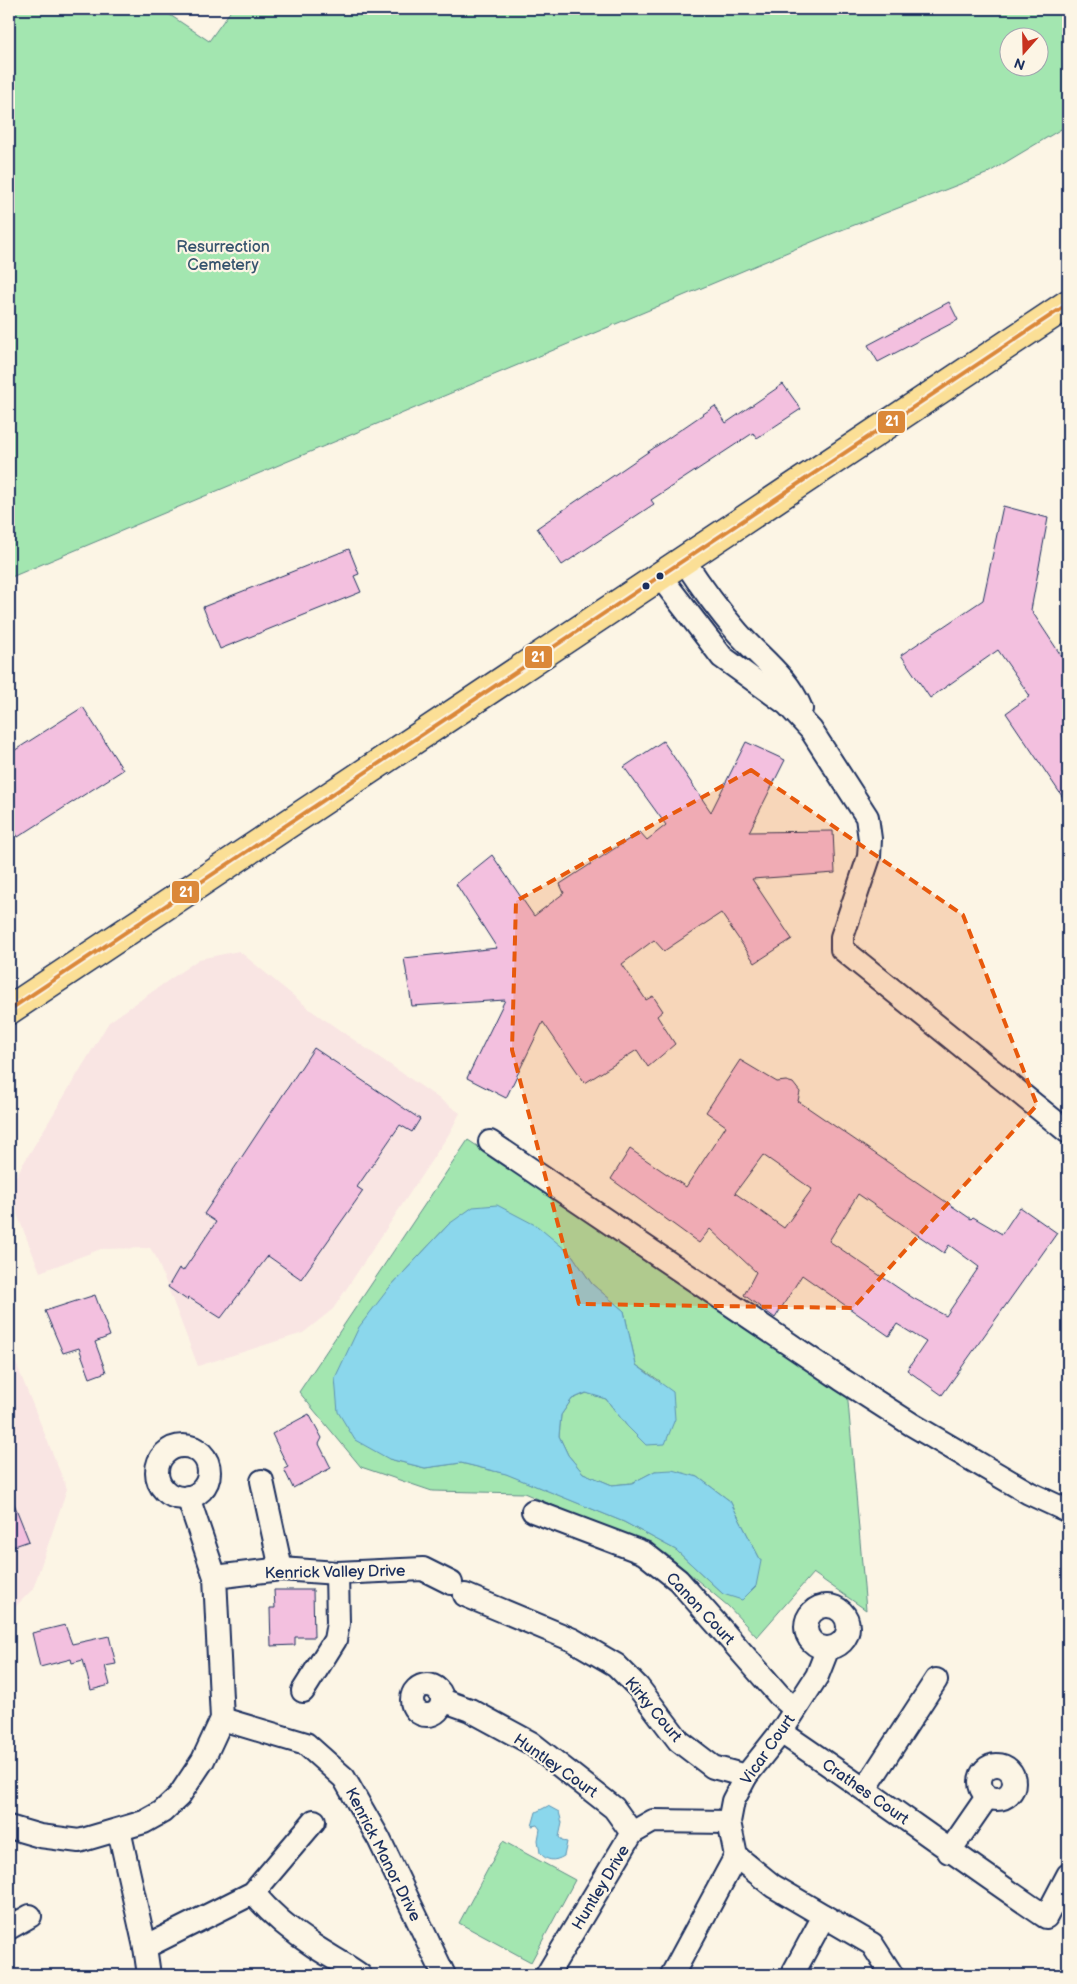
<svg xmlns="http://www.w3.org/2000/svg" width="1077" height="1984" font-family="'Balsamiq Sans',sans-serif">
	<rect width="100%" height="100%" fill="#fcf5e5"/>
	<filter id="ink" filterUnits="userSpaceOnUse"><feTurbulence type="fractalNoise" baseFrequency=".02" numOctaves="2"/><feDisplacementMap in="SourceGraphic" scale="10" xChannelSelector="R" yChannelSelector="G"/><feConvolveMatrix kernelMatrix="1 2 1 2 8 2 1 2 1" color-interpolation-filters="sRGB"/></filter>
	<g filter="url(#ink)">
		<g fill="#f9e5e3">
			<polygon points="239,951 312,1011 460,1113 449,1134 333,1309 303,1333 198,1366 156,1257 150,1248 101,1249 40,1272 13,1204 14,1179 109,1022 199,959"/>
			<polygon points="9,1346 67,1489 33,1589 9,1613"/>
		</g>
		<g fill="#a3e6b0" stroke="#5f8a87" fill-rule="evenodd">
			<path d="M9 9H161L209 41 232 9H1068V125L986 174 826 236 9 578ZM1010 38H1040V68H1010Z"/>
			<path d="M468 1140 847 1390 866 1610 813 1573 757 1637 728 1606 665 1553 524 1493 432 1491 361 1467 299 1392ZM449 1224 572 1255 592 1284 624 1311 636 1365 660 1381 627 1426 606 1399 587 1393 572 1399 561 1415 559 1436 568 1455 583 1473 612 1485 632 1483 655 1471 698 1477 730 1501 761 1561 723 1594 676 1550 624 1522 507 1474 461 1463 425 1468 389 1459V1288Z"/>
			<polygon points="503,1841 575,1880 531,1962 459,1923"/>
		</g>
		<g fill="#8bd7ec" stroke="#5e94b3">
			<polygon points="497,1205 537,1226 572,1255 592,1284 624,1311 636,1365 673,1392 675,1419 665,1444 646,1445 627,1426 606,1399 586,1393 572,1399 561,1415 559,1436 568,1455 583,1473 612,1485 632,1483 655,1471 672,1470 698,1477 730,1501 761,1561 756,1586 742,1600 723,1594 676,1550 624,1522 506,1474 461,1463 425,1468 389,1459 355,1440 338,1412 335,1378 359,1327 389,1288 449,1224 473,1207"/>
			<path d="M548 1806 559 1812 562 1823 559 1837 562 1841 567 1842 564 1856C554 1862 547 1861 540 1853L538 1840 540 1829 537 1825 532 1826 536 1812Z"/>
		</g>
		<g fill="#f3c0df" stroke="#1b2f5e" fill-rule="evenodd">
			<polygon points="949,302 958,320 878,362 868,345"/>
			<polygon points="783,384 801,409 757,438 753,433 651,500 654,504 562,565 537,528 715,406 726,423"/>
			<polygon points="1003,506 1048,518 1031,610 1068,666 1068,805 1006,713 1030,696 998,650 930,698 901,655 983,600"/>
			<polygon points="349,549 359,574 354,576 361,592 220,649 203,607"/>
			<polygon points="83,707 123,770 18,837 9,822 9,754"/>
			<polygon points="663,741 711,812 746,742 785,760 749,832 833,831 835,873 752,879 792,939 755,963 721,913 664,951 654,940 622,964 646,1000 653,996 663,1011 657,1016 675,1044 648,1067 637,1050 585,1083 543,1022 506,1098 467,1078 505,1000 412,1006 404,958 497,948 456,884 492,855 534,916 564,893 560,884 640,832 647,840 666,825 624,767"/>
			<polygon points="314,1048 420,1119 412,1132 400,1125 357,1187 363,1191 301,1279 268,1256 221,1318 188,1297 187,1300 168,1287 179,1268 183,1271 216,1222 204,1214"/>
			<path d="M740 1060 777 1082 786 1081 793 1083 800 1092 798 1101 971 1219 973 1217 1002 1234 1020 1207 1057 1233 942 1395 907 1370 926 1342 897 1324 889 1336 802 1275 775 1318 744 1295 756 1272 710 1229 699 1243 611 1179 630 1149 686 1187 726 1126 706 1112ZM763 1155 812 1189 784 1228 735 1193ZM858 1194 944 1253 949 1245 979 1267 946 1316 913 1298 829 1241Z"/>
			<polygon points="95,1295 110,1336 95,1342 106,1372 90,1378 79,1348 63,1353 45,1311"/>
			<polygon points="309,1414 322,1438 319,1444 331,1468 293,1488 284,1469 288,1467 272,1434"/>
			<polygon points="9,1491 29,1541 9,1548"/>
			<polygon points="274,1590 313,1590 314,1637 295,1637 295,1645 271,1646 270,1608 275,1608"/>
			<polygon points="65,1625 72,1644 109,1636 116,1664 105,1666 110,1685 91,1690 83,1660 72,1663 71,1659 40,1667 32,1633"/>
		</g>
		<g fill="none" stroke-linecap="round" stroke-linejoin="round">
			<defs>
				<g id="minor">
					<path d="M683 559C700 585 718 610 738 633 760 658 788 677 801 709"/>
					<polyline points="659,575 722,657 787,704 811,730 867,817 870,839 869,857 842,937 842,949 1068,1132"/>
					<polyline points="490,1142 841,1379 911,1424 1029,1493 1068,1511"/>
					<circle cx="183" cy="1472" r="26"/>
					<polyline points="262,1481 281,1569"/>
					<polyline points="533,1511 644,1553 678,1580 779,1695 795,1709"/>
					<polyline points="215,1577 281,1569 337,1573 423,1569 451,1583"/>
					<polyline points="465,1595 573,1640 616,1665 638,1687 679,1741 713,1767 746,1776"/>
					<circle cx="827" cy="1627" r="21"/>
					<circle cx="427" cy="1700" r="15"/>
					<polyline points="303,1691 335,1640 338,1623 337,1573"/>
					<polyline points="442,1700 470,1710 531,1743 614,1808 632,1833"/>
					<polyline points="222,1719 306,1744 344,1778 379,1839 444,1975"/>
					<path d="M781 1732C870 1792 956 1856 1046 1917L1068 1875"/>
					<circle cx="997" cy="1782" r="17"/>
					<polyline points="865,1789 936,1680"/>
					<polyline points="9,1827 40,1836 79,1841 144,1822 162,1812 179,1796 203,1760 222,1719 215,1577 188,1497"/>
					<polyline points="119,1830 145,1947 149,1975"/>
					<polyline points="949,1852 987,1797"/>
					<path d="M253 1893C271 1914 291 1931 314 1946 329 1956 345 1964 360 1975"/>
					<polyline points="824,1916 872,1944 892,1975"/>
					<polyline points="9,1928 30,1916"/>
					<polyline points="145,1947 253,1893 314,1821"/>
					<polyline points="547,1975 632,1833 653,1821 729,1822"/>
					<polyline points="672,1975 736,1856"/>
					<polyline points="792,1975 824,1916 773,1886 736,1856 729,1822 733,1801 746,1776 781,1732 817,1676 828,1648"/>
				</g>
				<polyline id="major" points="9,1010 1068,304"/>
			</defs>
			<use href="#minor" stroke="#1b2f5e" stroke-width="26"/>
			<use href="#major" stroke="#1b2f5e" stroke-width="31"/>
			<use href="#minor" stroke="#fcf5e5" stroke-width="22"/>
			<use href="#major" stroke="#fbdf96" stroke-width="28"/>
			<defs>
				<polyline id="bus-1" points="9,1010 1068,304"/>
			</defs>
			<use href="#bus-1" stroke="#fcf5e5" stroke-width="8"/>
			<use href="#bus-1" stroke="#db8839" stroke-width="4"/>
		</g>
	</g>
	<path fill="#e8590c" fill-opacity="0.2" stroke="#e8590c" stroke-width="4" stroke-dasharray="10 6" stroke-linejoin="round" d="M751 770 963 915 1037 1105 853 1308 579 1304 512 1050 516 901Z"/>
	<g fill="#1b2f5e" stroke="#fcf5e5" stroke-width="2">
		<circle cx="660" cy="576" r="4.5"/>
		<circle cx="646" cy="586" r="4.5"/>
	</g>
	<g text-anchor="middle" stroke-width="4.5" stroke-linejoin="round" paint-order="stroke">
		<g font-size="16" fill="#36546e" stroke="#fcf5e5">
			<text x="223" y="252">Resurrection<tspan x="223" dy="18">Cemetery</tspan></text>
		</g>
		<g font-size="16" fill="#1b2f5e" stroke="#fcf5e5">
			<text transform="translate(335 1571) rotate(-1)" y="6">Kenrick Valley Drive</text>
			<text transform="translate(701 1608) rotate(47)" y="6">Canon Court</text>
			<text transform="translate(654 1709) rotate(50)" y="6">Kirky Court</text>
			<text transform="translate(767 1749) rotate(-55)" y="6">Vicar Court</text>
			<text transform="translate(556 1765) rotate(35)" y="6">Huntley Court</text>
			<text transform="translate(866 1791) rotate(35)" y="6">Crathes Court</text>
			<text transform="translate(384 1854) rotate(63)" y="6">Kenrick Manor Drive</text>
			<text transform="translate(600 1887) rotate(-59)" y="6">Huntley Drive</text>
		</g>
	</g>
	<g stroke="#fcf5e5" stroke-width="2">
		<rect x="877" y="410" width="29" height="24" rx="5" fill="#db8839"/>
		<rect x="524" y="645" width="29" height="24" rx="5" fill="#db8839"/>
		<rect x="171" y="880" width="29" height="24" rx="5" fill="#db8839"/>
	</g>
	<g font-size="14" text-anchor="middle" font-weight="bold" fill="#fff">
		<text x="892" y="426">21</text>
		<text x="538" y="662">21</text>
		<text x="186" y="897">21</text>
	</g>
	<rect width="1077" height="1984" fill="none" stroke="#fcf5e5" stroke-width="30"/>
	<rect x="15" y="15" width="1047" height="1954" fill="none" stroke="#1b2f5e" stroke-width="2" filter="url(#ink)"/>
	<g transform="translate(1024 52) rotate(200)"><circle r="24" fill="#fcf5e5" stroke="#a2a6af"/>
	<path d="M0-4L9 19L0 12L-9 19Z" fill="#c8321e"/>
	<text y="-8" font-size="14" font-weight="bold" text-anchor="middle" fill="#1b2f5e">N</text>
	</g>
</svg>
